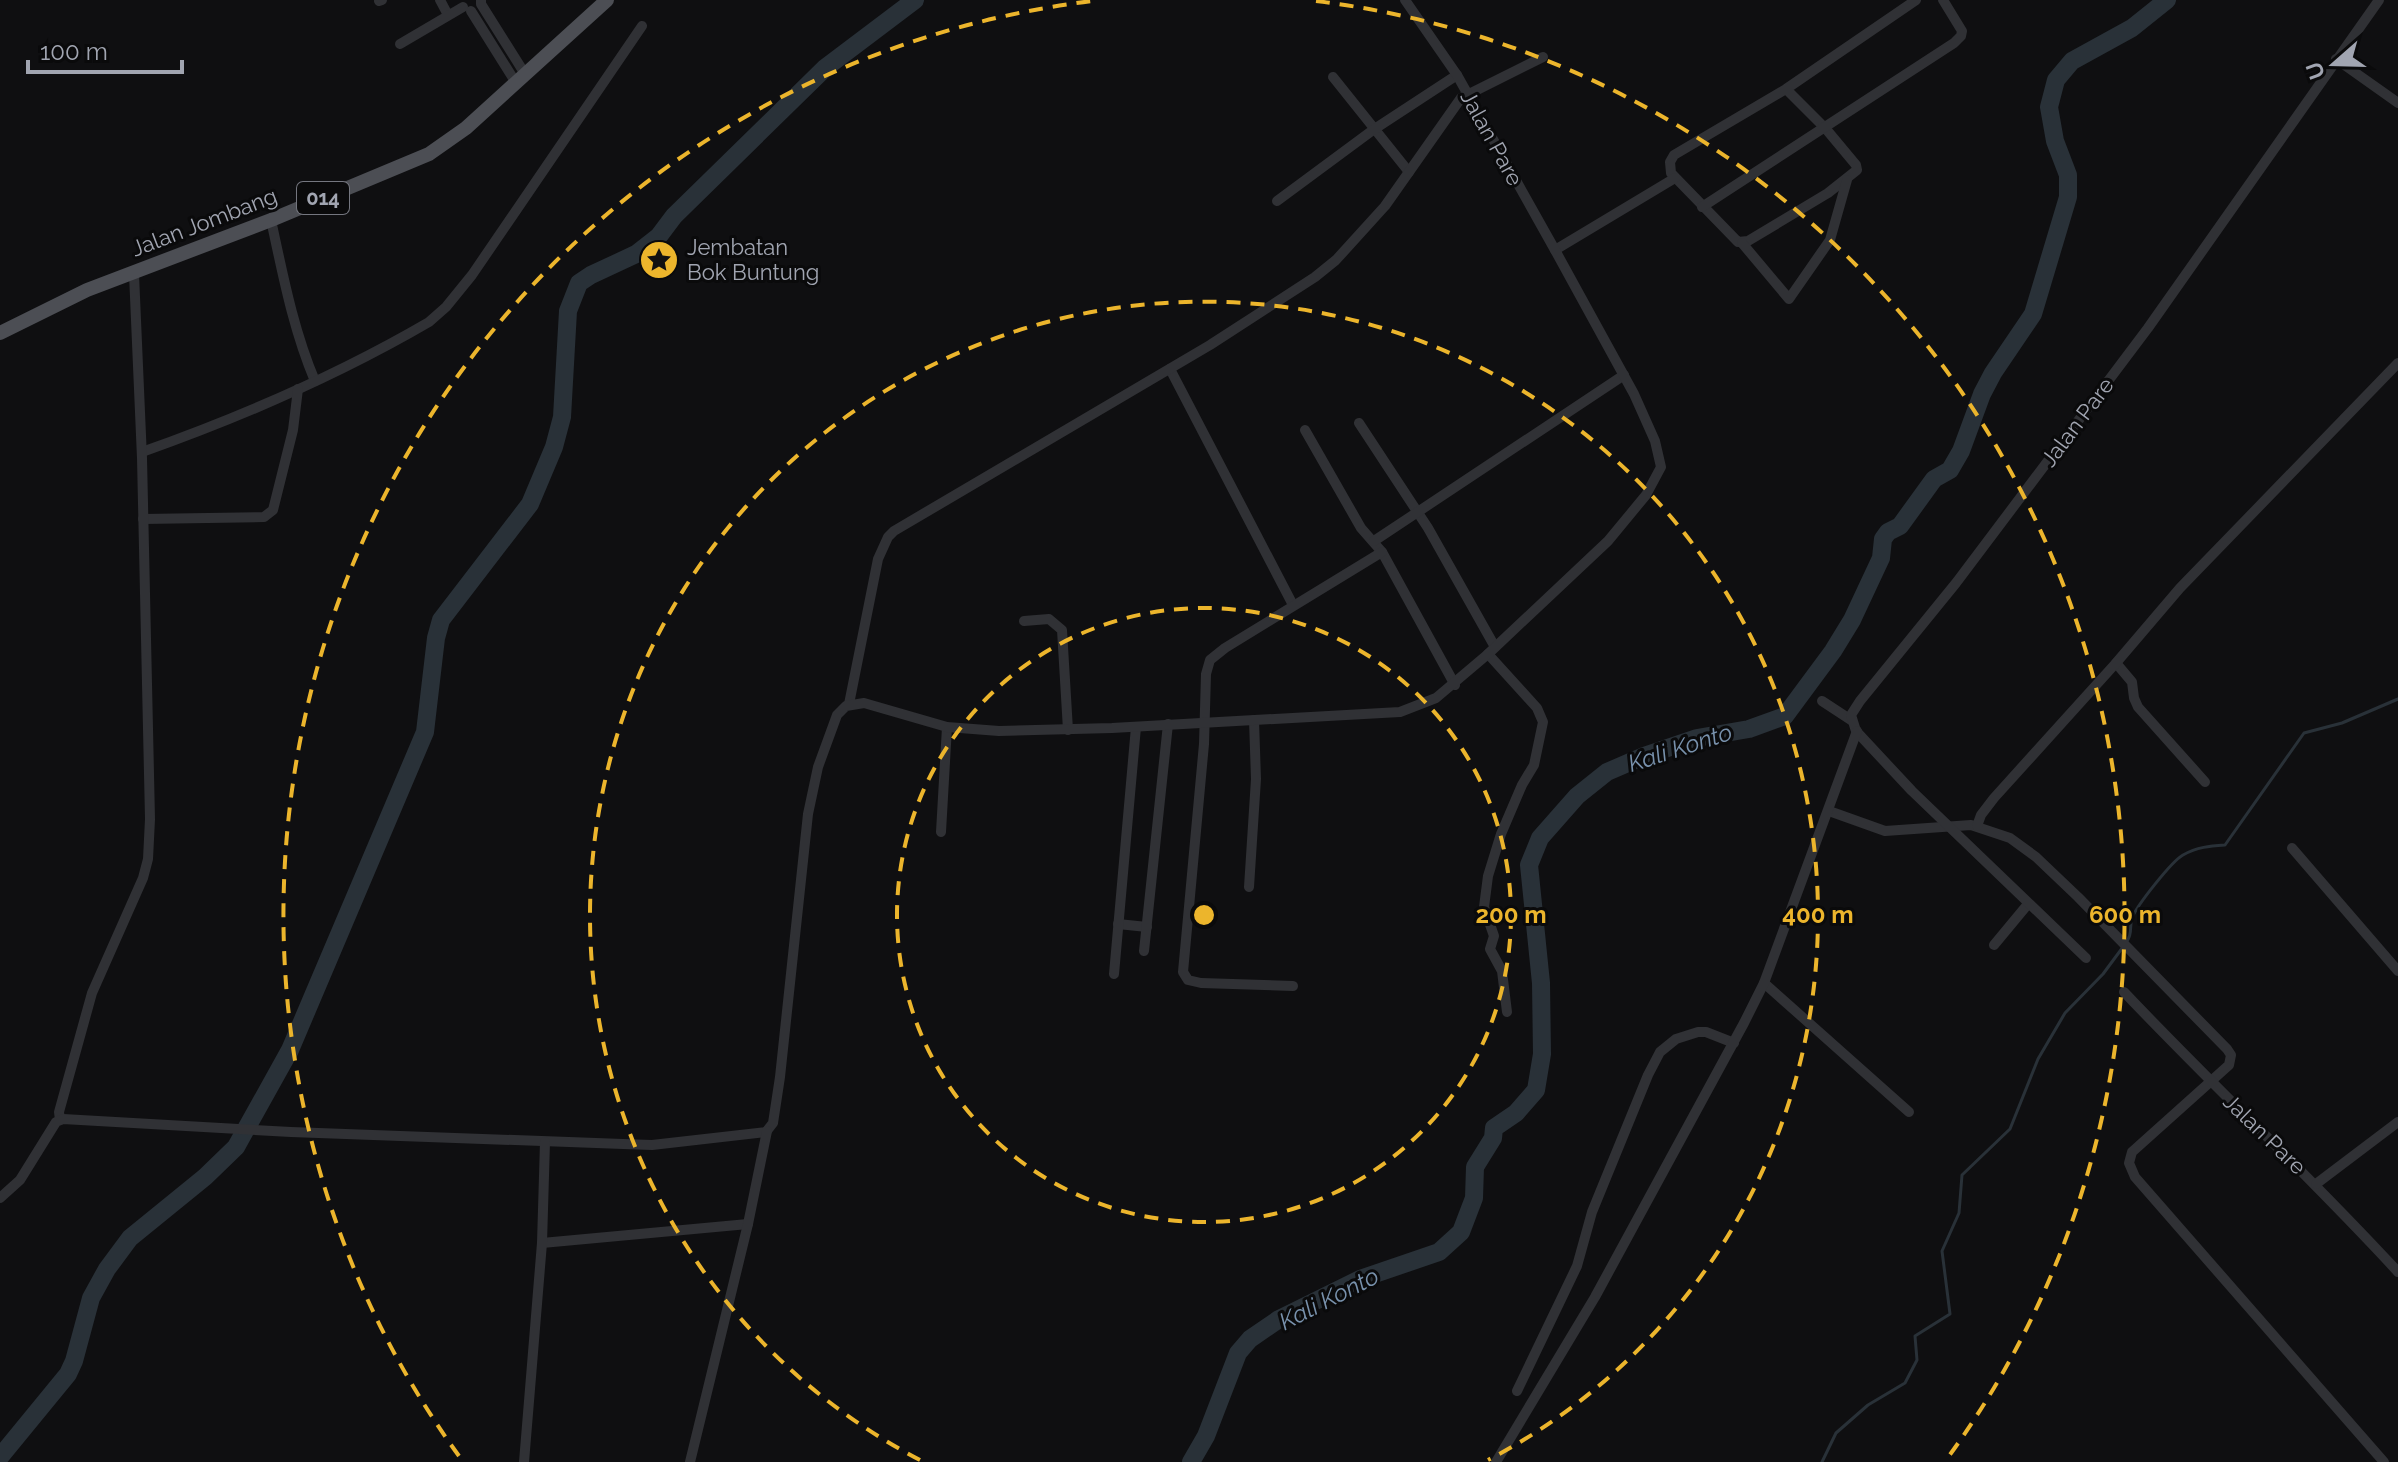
<svg xmlns="http://www.w3.org/2000/svg" width="2398" height="1462" font-family="Raleway,sans-serif">
	<rect width="100%" height="100%" fill="#0f0f11"/>
	<g fill="none" stroke-linecap="round" stroke-linejoin="round">
		<g stroke="#293138" stroke-width="3">
			<path d="M2127 941C2133 933 2129 926 2132 918 2137 905 2172 861 2183 855 2197 847 2210 846 2225 845L2304 733 2342 723 2398 699"/>
			<polyline points="1822,1462 1836,1433 1868,1405 1905,1383 1917,1360 1915,1336 1950,1314 1942,1251 1959,1213 1962,1175 2010,1129 2038,1059 2065,1013 2103,974 2123,947"/>
		</g>
		<g stroke="#293138" stroke-width="18">
			<polyline points="0,1457 68,1374 74,1361 91,1298 107,1269 130,1238 205,1177 236,1147 290,1050 425,732 436,638 441,620 530,504 554,447 562,417 568,311 579,283 591,275 636,254 659,236 674,216 825,68 915,0"/>
			<polyline points="1191,1462 1206,1436 1238,1353 1250,1339 1279,1319 1360,1279 1439,1252 1461,1232 1474,1198 1475,1167 1493,1138 1494,1128 1516,1113 1536,1090 1542,1054 1541,983 1529,865 1540,838 1577,796 1607,772 1644,756 1697,738 1749,729 1785,716 1833,651 1852,620 1881,558 1883,539 1888,532 1900,526 1934,479 1950,470 1961,451 1982,394 1993,373 2033,314 2068,197 2068,175 2055,141 2049,107 2056,80 2072,61 2132,28 2167,0"/>
		</g>
		<g stroke="#303135" stroke-width="10">
			<polyline points="440,0 448,15"/>
			<polyline points="481,0 481,4 525,74"/>
			<polyline points="379,1 382,0"/>
			<polyline points="471,11 516,83"/>
			<polyline points="400,44 463,7"/>
			<polyline points="2336,59 2398,103"/>
			<polyline points="1333,77 1409,172"/>
			<polyline points="1786,89 1826,129 1856,165 1857,170 1828,193 1748,241 1738,242 1671,173 1670,162 1674,155 1786,89 1916,0"/>
			<polyline points="1277,201 1373,130 1457,75"/>
			<polyline points="1702,207 1954,43 1961,36 1962,31 1943,0"/>
			<path d="M271 220C283 275 293 329 315 381"/>
			<polyline points="1742,243 1789,299 1830,240 1847,180"/>
			<polyline points="1555,250 1675,178"/>
			<polyline points="1170,369 1293,605"/>
			<polyline points="1359,423 1428,528 1495,647"/>
			<polyline points="1305,430 1361,528 1382,552 1455,685"/>
			<path d="M142 452C241 417 338 375 429 322L446 307 472 275 642 26"/>
			<polyline points="143,519 264,517 273,510 293,430 298,389"/>
			<polyline points="1374,541 1624,375"/>
			<polyline points="1024,621 1049,619 1062,630 1068,730"/>
			<polyline points="1488,654 1537,708 1543,722 1534,765 1522,785 1501,834 1488,876 1484,907 1494,936 1490,949 1502,971 1507,1012"/>
			<polyline points="2116,663 2132,682 2134,698 2138,707 2205,782"/>
			<polyline points="1822,701 1851,720"/>
			<polyline points="849,704 878,559 888,537 894,531 1210,345 1315,277 1336,260 1385,206 1461,98 1543,57"/>
			<polyline points="1829,811 1885,831 1971,825 2010,838 2036,857 2078,897 2227,1049 2231,1055 2229,1065 2132,1152 2129,1163 2135,1177 2384,1462"/>
			<polyline points="1977,826 1981,815 1994,798 2116,663 2180,588 2398,363"/>
			<polyline points="941,832 947,727"/>
			<polyline points="2292,848 2398,971"/>
			<polyline points="1249,887 1256,779 1254,720"/>
			<polyline points="1118,924 1147,927"/>
			<polyline points="1994,945 2028,904"/>
			<polyline points="1144,951 1168,724"/>
			<polyline points="2086,958 1912,791 1856,731 1851,715 1860,701 1956,583 2148,328 2379,0"/>
			<polyline points="1114,974 1136,727"/>
			<polyline points="1764,983 1909,1112"/>
			<polyline points="1293,986 1201,983 1188,980 1183,972 1204,744 1206,674 1210,660 1225,648 1382,552"/>
			<path d="M2124 992C2214 1087 2310 1176 2398 1272"/>
			<polyline points="60,1120 59,1112 92,993 143,878 148,859 150,819 142,458 134,274"/>
			<polyline points="2316,1184 2398,1122"/>
			<polyline points="0,1198 20,1180 56,1122 63,1119 291,1132 623,1144 652,1145 766,1132 773,1123 780,1077 808,814 818,767 837,715 846,706 864,703 947,727 999,731 1112,728 1400,712 1436,698 1488,654 1608,541 1646,495 1661,467 1655,441 1634,394 1555,250 1457,75 1405,0"/>
			<polyline points="542,1243 748,1224"/>
			<polyline points="1517,1391 1577,1266 1592,1212 1648,1075 1660,1052 1676,1039 1698,1032 1706,1032 1734,1043"/>
			<polyline points="524,1462 542,1243 545,1142"/>
			<polyline points="690,1462 748,1224 767,1131"/>
			<polyline points="1496,1462 1595,1297 1744,1023 1764,983 1857,731"/>
		</g>
		<polyline stroke="#4c4e54" stroke-width="14" points="0,333 87,290 271,220 429,154 466,128 607,0"/>
	</g>
	<g fill="none" stroke="#ecb52c" stroke-width="4" stroke-dasharray="14 10">
		<circle cx="1204" cy="915" r="307"/>
		<path d="M920 1460A614 614 0 1 1 1488 1460"/>
		<path d="M459 1456A921 921 0 0 1 1092 1M1316 1A921 921 0 0 1 1949 1456"/>
	</g>
	<defs>
		<symbol id="sight-disc" viewBox="-11 -11 22 22"><circle r="9.5" fill="#ecb52c" stroke="#0a0a0b"/><path d="M0-6L1.8-2.2L6-1.7L2.9 1.2L3.7 5.4L0 3.3L-3.7 5.4L-2.9 1.2L-6-1.7L-1.8-2.2Z" fill="#111"/></symbol>
	</defs>
	<g fill-rule="evenodd">
		<use href="#sight-disc" x="637" y="238" width="44" height="44"/>
	</g>
	<g text-anchor="middle" stroke-width="6" stroke-linejoin="round" paint-order="stroke">
		<rect fill="#0a0a0b" stroke="#74767f" stroke-width="2" x="297" y="182" width="52" height="32" rx="6"/>
		<g font-size="20" font-weight="bold" fill="#a1a5b1">
			<text x="323" y="205">014</text>
		</g>
		<g font-size="22" fill="#a1a5b1" stroke="#0a0a0b">
			<text transform="translate(1492 138) rotate(61)" y="8">Jalan Pare</text>
			<text transform="translate(204 222) rotate(-21)" y="8">Jalan Jombang</text>
			<text transform="translate(2077 422) rotate(-53)" y="8">Jalan Pare</text>
			<text transform="translate(2265 1134) rotate(44)" y="8">Jalan Pare</text>
		</g>
		<g font-size="22" fill="#a1a5b1" stroke="#0a0a0b" text-anchor="start">
			<text x="687" y="255">Jembatan<tspan x="687" dy="25">Bok Buntung</tspan></text>
		</g>
		<g font-size="24" font-style="italic" fill="#7891ac" stroke="#0a0a0b">
			<text transform="translate(1680 748) rotate(-18)" y="8">Kali Konto</text>
			<text transform="translate(1329 1299) rotate(-27)" y="8">Kali Konto</text>
		</g>
	</g>
	<circle cx="1204" cy="915" r="12" fill="#ecb52c" stroke="#0a0a0b" stroke-width="4"/>
	<g font-size="24" text-anchor="middle" font-weight="bold" fill="#ecb52c" stroke="#0a0a0b" stroke-width="6" stroke-linejoin="round" paint-order="stroke">
		<text x="1511" y="923">200 m</text>
		<text x="1818" y="923">400 m</text>
		<text x="2125" y="923">600 m</text>
	</g>
	<g transform="translate(2334 64) rotate(250)" stroke="#0a0a0b" stroke-width="6" paint-order="stroke">
	<path d="M0-6L14 30L0 20L-14 30Z" fill="#a1a5b1"/>
	<text y="-12" font-size="22" font-weight="bold" text-anchor="middle" fill="#a1a5b1">U</text>
	</g>
	<path d="M28 60v12h154v-12" fill="none" stroke="#a1a5b1" stroke-width="4"/>
	<text x="40" y="60" font-size="24" fill="#a1a5b1" stroke="#0a0a0b" stroke-width="6" paint-order="stroke">100 m</text>
</svg>
